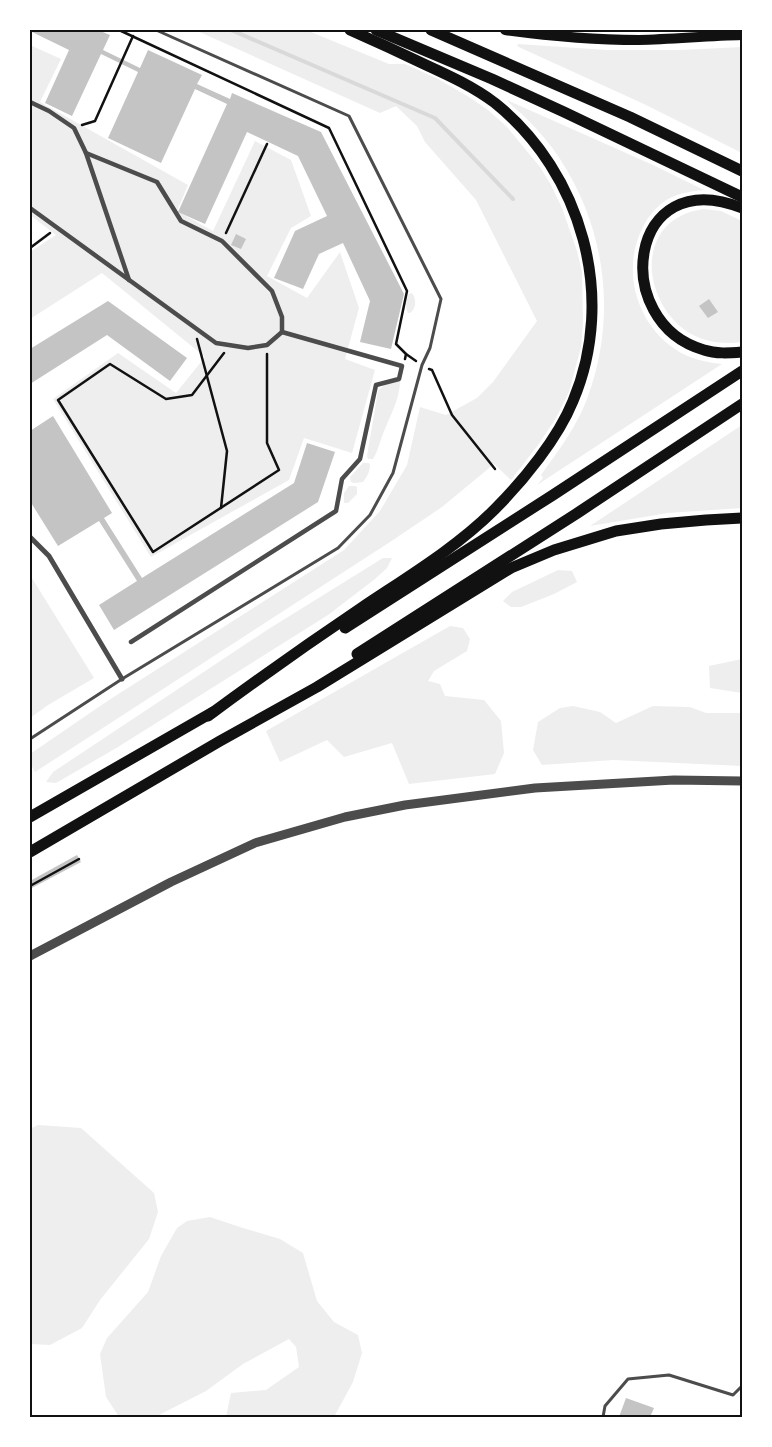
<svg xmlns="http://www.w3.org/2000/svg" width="772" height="1447" font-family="'Golos Text',sans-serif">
	<rect width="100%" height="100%" fill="#fff"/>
	<g fill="#eee">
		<polygon points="195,30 306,30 389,64 405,64 438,79 469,97 488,110 507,127 540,167 551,185 562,208 577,251 582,272 583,323 581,347 569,392 556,418 538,445 511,480 494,464 442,507 390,542 35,772 30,763 30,754 109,700 344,550 380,511 407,465 420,407 446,415 477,398 493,382 537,321 476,200 425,142 417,126 396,106 380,113"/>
		<polygon points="518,44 607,50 679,50 742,47 742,153 644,104 523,49 517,46"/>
		<polygon points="30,45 61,59 40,102 188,185 177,211 213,231 255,141 291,160 311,216 291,228 267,276 307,298 340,252 359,308 345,359 375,370 352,453 304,438 289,480 151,557 53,399 118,353 176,393 205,357 102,273 30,319 30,252 56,235 30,215"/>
		<path d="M507 100 653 165 704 190C692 191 679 193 668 199 657 206 648 216 643 227 621 269 636 323 675 349 689 359 705 362 722 364L537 485 543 478 541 475C559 450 578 425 588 396 617 317 606 229 560 159 550 144 539 131 526 118 520 112 512 107 507 100Z"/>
		<path d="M704 209 721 211 742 221V342C725 344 709 343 693 335 658 317 637 263 664 229 674 217 689 211 704 209Z"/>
		<path d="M412 293C417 299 416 309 410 313H408C405 307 406 299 409 294Z"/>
		<path d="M400 381C400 398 391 414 385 429 380 440 379 449 373 459H368L367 456 378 391C383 384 392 383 400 381Z"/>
		<polygon points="742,425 742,508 668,513 590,526"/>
		<path d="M363 463H369L370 465C370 471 367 477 363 482L354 483 351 482 350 477Z"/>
		<polygon points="349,486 355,486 357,487 357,494 348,503 344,503 344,493"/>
		<polygon points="383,558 392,558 387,568 375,579 328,615 118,747 56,783 46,782 53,772 267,630"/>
		<polygon points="558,570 572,571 577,582 554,594 521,607 511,607 503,601 512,592"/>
		<polygon points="30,575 94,678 48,705 30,718"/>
		<polygon points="450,626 463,628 470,639 467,651 434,671 428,681 440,684 445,696 484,700 501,721 504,753 495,774 409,784 392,743 344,757 327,740 280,762 266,731"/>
		<polygon points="742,659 742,693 710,688 709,666"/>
		<polygon points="573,706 600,712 616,723 653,706 690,707 706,713 742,713 742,766 613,760 542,765 533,750 538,722 560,708"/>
		<polygon points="38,1125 81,1128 154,1193 158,1212 149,1239 100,1300 82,1328 50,1345 30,1344 30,1129"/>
		<polygon points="210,1217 243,1228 280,1239 303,1253 317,1301 334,1322 358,1335 362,1353 353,1382 334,1417 226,1417 231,1393 266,1390 299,1367 296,1347 289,1339 243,1364 206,1391 155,1417 119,1417 106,1397 100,1354 107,1338 148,1292 161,1256 177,1228 187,1221"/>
	</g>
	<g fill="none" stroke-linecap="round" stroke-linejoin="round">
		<polyline stroke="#d9d9d9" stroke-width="4" points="231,30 435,118 513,199"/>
	</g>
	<g fill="#c4c4c4">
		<polygon points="30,30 98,30 110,35 103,50 140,68 148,50 202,75 197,84 230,99 232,93 321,132 404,294 391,349 360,342 370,301 343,243 319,254 303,289 274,278 295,231 327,216 298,156 247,132 205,224 178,212 227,104 195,89 161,163 108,138 138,72 101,54 72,116 45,103 69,50 30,31"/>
		<polygon points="236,234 246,239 241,249 231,245"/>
		<polygon points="709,299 718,312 708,318 699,306"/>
		<polygon points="108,301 187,358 170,381 107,335 30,384 30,349"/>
		<polygon points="53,416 112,513 104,518 142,578 294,483 307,443 335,452 318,502 114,630 99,605 137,581 99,521 58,546 30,501 30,431"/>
		<polygon points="77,855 81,862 30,889 30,881"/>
		<polygon points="626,1398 654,1408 650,1417 619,1417"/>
	</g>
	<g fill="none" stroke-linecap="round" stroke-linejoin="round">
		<g stroke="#111" stroke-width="2.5">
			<polyline points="119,30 329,128 407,291 396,344 406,354 405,359"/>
			<polyline points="82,125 95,121 133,36"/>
			<polyline points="226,233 267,144"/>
			<polyline points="30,248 50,233"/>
			<polyline points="197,339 227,451 221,508"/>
			<polyline points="224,353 192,395 166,399 110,364 58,400 153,552 279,470 267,443 267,354"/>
			<polyline points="406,354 416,361"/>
			<polyline points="429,369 432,370 452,415 495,469"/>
			<polyline points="30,886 79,859"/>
		</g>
		<g stroke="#4c4c4c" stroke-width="3">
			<polyline points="30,739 122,679 338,548 370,515 393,473 422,365 430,348 441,299 349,116 156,30"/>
			<polyline points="603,1417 605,1406 628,1379 669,1375 733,1395 742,1386"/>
		</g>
		<g stroke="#4c4c4c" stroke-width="4.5">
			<polyline points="30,102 49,111 74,128 86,153 157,182 181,221 222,241 272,291 282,317 282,332 267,345 248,348 216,343 30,208"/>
			<polyline points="86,153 129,280"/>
			<polyline points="131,642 336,511 342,479 360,459 376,385 399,379 402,366 282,332"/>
		</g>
		<polyline stroke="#4c4c4c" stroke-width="5" points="30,537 49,556 122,679"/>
		<polyline stroke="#4c4c4c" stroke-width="9" points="30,956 171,882 255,843 345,817 405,805 535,788 674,780 742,781"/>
		<path stroke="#111" stroke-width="10" d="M505 30C549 36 594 40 639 40 673 39 708 36 742 35"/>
		<g stroke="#111" stroke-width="11">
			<polyline points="376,30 492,79 564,112 742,197"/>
			<polyline points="431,30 630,117 742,171"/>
			<path d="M742 208C627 162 609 323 704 350 716 354 729 353 742 352"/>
			<polyline points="345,628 553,495 742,371"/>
			<polyline points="357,654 579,512 742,404"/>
			<path d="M208 716C258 679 309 643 361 608 407 577 456 548 495 509 524 480 558 438 573 401 617 297 582 173 495 103 474 87 450 76 426 65 401 53 375 41 350 30"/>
			<polyline points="30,817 213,712"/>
			<polyline points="30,852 220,741 317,687 511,568 554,550 616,531 661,524 706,520 742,518"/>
		</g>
	</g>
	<rect width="772" height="1447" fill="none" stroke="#ffffff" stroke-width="62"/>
	<rect x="31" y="31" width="710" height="1385" fill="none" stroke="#111" stroke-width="2"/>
</svg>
